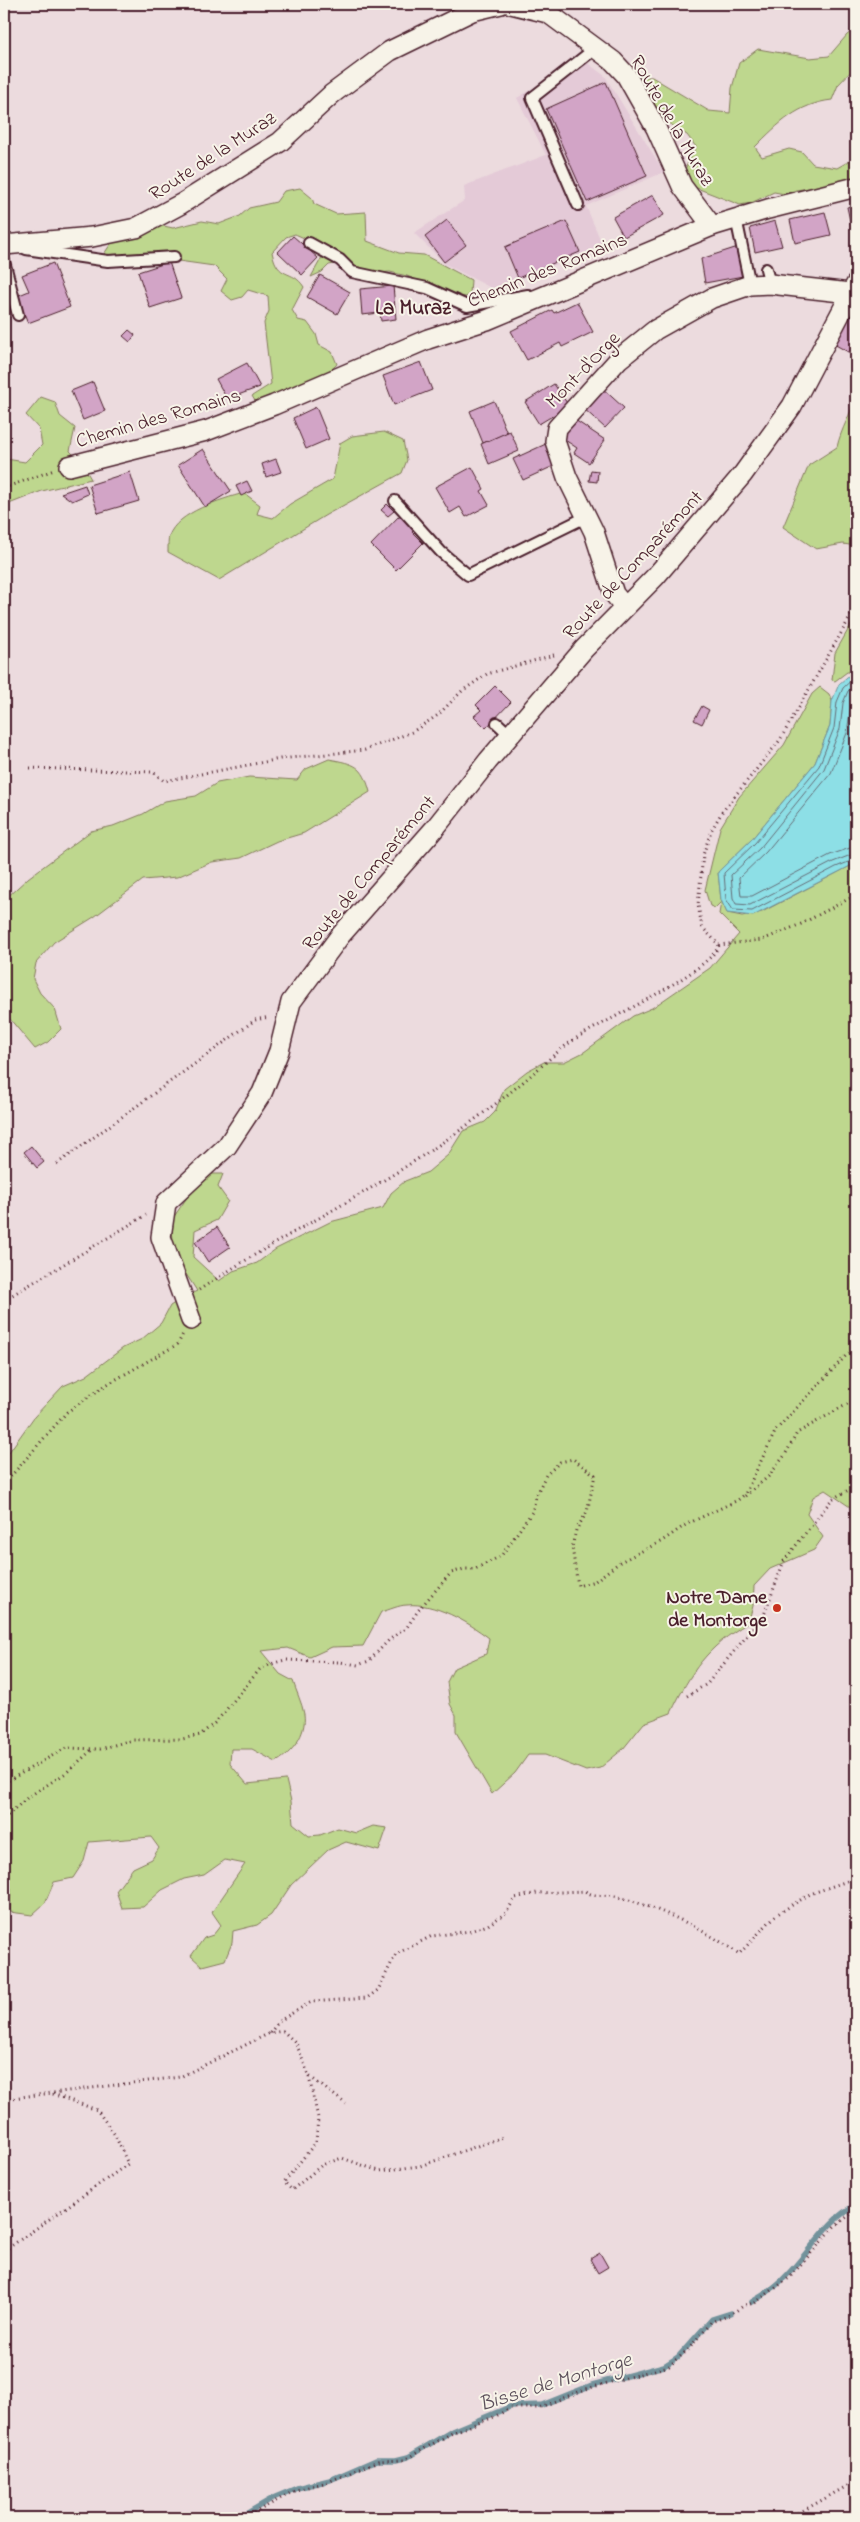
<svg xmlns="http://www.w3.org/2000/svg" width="860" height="2522" font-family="'Indie Flower',sans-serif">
	<rect width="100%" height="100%" fill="#ecdbde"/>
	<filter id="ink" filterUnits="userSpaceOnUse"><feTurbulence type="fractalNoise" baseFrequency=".02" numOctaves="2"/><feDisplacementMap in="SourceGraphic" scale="10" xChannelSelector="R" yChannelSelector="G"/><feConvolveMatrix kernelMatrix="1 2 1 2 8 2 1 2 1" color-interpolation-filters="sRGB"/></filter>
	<g filter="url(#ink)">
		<polygon fill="#e4cad7" points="582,59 605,76 664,172 586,206 603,246 493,289 445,264 414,233 465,200 464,186 546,155 517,98"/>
		<g fill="#bed78e" stroke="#847b5c">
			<path d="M856 28V66L838 85 832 100C798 104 779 123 755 147L762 157 789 149 802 152 813 164 837 168 851 160H856V181L796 190 785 194 774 192 751 203 740 205 689 185 683 173 696 147 687 135 640 104 637 89 639 77H652L709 111 730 113 732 88 739 63 758 49 810 58 829 56 847 35Z"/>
			<path d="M300 188 312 198 314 204 336 214 366 212 367 241 399 253 424 255 471 280 470 294 466 297 450 294 407 276 390 272 365 274 347 262 329 265 322 272 311 277 327 248 295 234 286 237 272 252C278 281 292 268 304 287L292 310 298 320 307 322 316 334 319 345 332 352 337 364C321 383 280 396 255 401L252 396 271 384 264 323 269 311 268 296 248 290 242 297 232 300 221 291 227 279 214 266 143 256 117 257 104 254 114 239 159 225 173 228 202 221 219 224 240 216 249 208 276 202 284 191Z"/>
			<path d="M856 396V546L843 544 816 549 783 527 809 465 837 447C841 429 851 414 856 396Z"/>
			<polygon points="41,397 55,402 60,416 75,428 70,451 81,462 91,479 42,491 4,506 4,461 6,459 25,462 42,445 39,429 26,415"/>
			<path d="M384 432 403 441 407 460 402 473 326 515 219 580 168 552C168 547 168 540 169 536 177 512 222 499 244 493L260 505 257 514 273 518 290 504 333 479 340 443 352 436Z"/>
			<polygon points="856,616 856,666 853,672 847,672 835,681 832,680 835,653"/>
			<path d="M820 687 829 694 832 701 830 726 815 763 751 840 718 872 721 900 727 913 742 916 762 912 856 863V1466L854 1468 856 1477V1511L825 1490 813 1497 807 1514 823 1537 814 1550 770 1569 754 1586 753 1606 748 1623C707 1647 691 1671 671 1713L644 1723 623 1749 600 1768 586 1771 545 1755H528L515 1773 492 1794 456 1732V1715L450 1704 447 1682 454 1668 486 1654 489 1638C468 1622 434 1602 407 1605 399 1605 389 1610 381 1612L363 1646 332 1647 310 1657 288 1648 261 1651 280 1674 293 1681C296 1691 302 1703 304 1714 307 1734 292 1753 276 1762L252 1749H231L230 1764 247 1784 286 1780 291 1801 293 1823 309 1836 320 1835 338 1828 356 1833 373 1826 387 1828 379 1851 346 1842 328 1850 291 1885 271 1915 257 1925 233 1931 232 1943 225 1960 202 1966 191 1956 204 1938 213 1935 221 1925 212 1912 245 1864 225 1860 204 1875 184 1879 162 1890 143 1907 122 1908 116 1891 133 1868 152 1859 159 1848 151 1837 89 1842 84 1861 73 1878 54 1882 45 1903 32 1915 10 1912 11 1888 4 1883V1459L34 1417 63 1386 86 1376 123 1348 142 1339 161 1323 170 1306 184 1297 197 1291 175 1257 171 1221 190 1193 211 1174H223L218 1187 228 1201 217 1220 195 1230 193 1257 219 1281 233 1271 257 1263 276 1249 330 1222 383 1208 391 1193 405 1181 428 1172 448 1155 463 1131 485 1122 495 1112 504 1089 527 1071 544 1062H564L584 1052 633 1016 652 1008 710 968 739 934 719 914 721 902 715 908 710 906 705 890 720 828 739 797 784 745 812 694Z"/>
			<path d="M329 759C355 764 363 765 370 792L304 833 277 841 241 858 212 862 177 877 143 880 94 917 54 942 36 963 33 979 40 993 55 1009 61 1029 48 1042 35 1049 9 1018 4 1028 8 1045 6 1062H4V900L28 878 91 831 113 826 143 814 165 801 196 796 217 783 249 777 297 780 306 769Z"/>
		</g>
		<polygon fill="#8ddfe6" stroke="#72929b" points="856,666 856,863 753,916 727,913 721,900 718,872 751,840 815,763 830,726 832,701 839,684 853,672"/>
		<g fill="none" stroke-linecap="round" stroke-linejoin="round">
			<g stroke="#656c76" stroke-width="1">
				<polyline points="856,676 843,688 837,702 834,728 819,766 755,843 724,873 726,899 733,910 752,911 836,867 856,859"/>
				<polyline points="856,684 848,691 843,703 840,729 824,769 760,848 731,875 733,898 736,904 750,905 833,862 856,853"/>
				<polyline points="856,694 851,705 847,733 831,773 766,852 739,878 741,896 752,896 830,855 856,846"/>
			</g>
			<g stroke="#72929b" stroke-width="5.5">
				<path d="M752 2302C764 2295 778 2285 788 2274 806 2256 833 2213 856 2206"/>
				<polyline points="239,2518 273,2498 297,2488 330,2480 376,2460 396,2460 408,2457 452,2431 512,2406 542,2405 592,2385 664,2366 678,2357 712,2319 731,2313"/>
			</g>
		</g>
		<g fill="#d2a4c6" stroke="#4a1f2b">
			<polygon points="606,82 647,176 587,202 546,109"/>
			<polygon points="653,195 664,215 624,237 613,217"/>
			<polygon points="856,205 856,229 852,230 847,207"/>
			<polygon points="825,212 831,235 795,243 790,220"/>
			<polygon points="447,220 466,245 444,262 425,237"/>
			<polygon points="566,221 580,252 518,278 505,247"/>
			<polygon points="775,221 782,246 755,252 750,228"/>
			<polygon points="293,236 318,258 302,275 278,252"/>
			<polygon points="738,247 743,276 705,283 701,259"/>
			<polygon points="169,262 181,298 150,308 138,272"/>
			<polygon points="53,263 70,307 28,323 17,296 29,291 22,275"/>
			<polygon points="320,275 350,292 337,314 307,297"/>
			<polygon points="4,278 7,288 4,291 10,309 4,311"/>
			<polygon points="393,286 396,319 381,321 380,313 362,315 360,289"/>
			<polygon points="577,302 593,332 562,347 560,343 527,360 511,331 552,310 554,313"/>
			<polygon points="852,307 856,309 856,341 850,353 832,343"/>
			<polygon points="129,330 135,335 130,342 123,336"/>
			<polygon points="421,362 432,390 394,405 383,376"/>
			<polygon points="247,363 260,387 227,399 216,379"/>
			<polygon points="93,382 105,411 83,420 71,391"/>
			<polygon points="554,384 569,406 539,424 525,402"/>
			<polygon points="601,387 624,408 605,428 582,407"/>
			<polygon points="494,401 507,433 483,443 470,411"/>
			<polygon points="316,407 329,439 306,449 293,418"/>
			<polygon points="575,420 605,440 589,463 574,453 577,448 562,438"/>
			<polygon points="510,431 519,451 489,464 481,444"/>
			<polygon points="548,443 558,464 523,480 513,459"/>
			<polygon points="203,449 231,491 205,507 178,465"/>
			<polygon points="276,459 281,472 266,477 262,464"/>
			<polygon points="472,467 484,489 481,491 489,505 466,517 460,507 450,513 435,487"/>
			<polygon points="591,470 598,471 597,482 589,481"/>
			<polygon points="130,472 139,501 98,513 89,485"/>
			<polygon points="247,481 252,491 241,496 236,486"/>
			<polygon points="85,485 88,494 72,501 61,493"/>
			<polygon points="387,504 394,511 388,516 381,510"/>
			<polygon points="400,515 415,529 412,532 423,543 396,570 371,545"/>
			<polygon points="495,686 511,702 486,728 474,716 481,710 476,705"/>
			<polygon points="702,706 709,710 702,724 694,720"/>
			<polygon points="31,1146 44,1162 37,1168 24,1152"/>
			<polygon points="217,1227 230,1247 208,1262 195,1242"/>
			<polygon points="600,2253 608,2267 598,2273 590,2259"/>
		</g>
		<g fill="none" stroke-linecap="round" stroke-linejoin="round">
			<defs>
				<g id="lane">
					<polyline points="578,205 532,98 597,47"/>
					<polyline points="736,218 750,285"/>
					<polyline points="309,243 340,260 352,272 427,288 467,306 528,295"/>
					<polyline points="26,249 108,261 174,257"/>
					<polyline points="4,261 18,315"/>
					<polyline points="766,269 770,284"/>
					<polyline points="395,501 441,552 468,575 586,517"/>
					<polyline points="497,723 510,735"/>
				</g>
				<g id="street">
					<polyline points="511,4 548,13 613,61 626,75 656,128 682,186 712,226"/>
					<polyline points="4,245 92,237 136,228 181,204 280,142 332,94 390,51 472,11 501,4"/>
					<polyline points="69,466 206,431 274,405 428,339 487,320 712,226 768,209 856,187"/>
					<polyline points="625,607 614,594 594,532 567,477 555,441 557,428 619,359 655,330 712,298 750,285 770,284 850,293"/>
					<polyline points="191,1320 161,1237 166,1203 227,1146 262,1093 279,1051 291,1002 340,936 435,828 488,761 584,649 655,577 743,474 792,406 856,284"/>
				</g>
			</defs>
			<use href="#lane" stroke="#4a1f2b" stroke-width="14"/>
			<use href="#street" stroke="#4a1f2b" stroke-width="22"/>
			<g stroke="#4a1f2b" stroke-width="3" stroke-dasharray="1 4" stroke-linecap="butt">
				<polyline points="4,488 54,470"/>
				<polyline points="856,607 780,740 722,812 711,831 703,855 698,905 702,927 719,945 762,940 801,924 856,895"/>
				<polyline points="30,768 153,772 164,781 280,759 365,750 412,732 438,715 462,691 487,674 554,655"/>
				<polyline points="57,1164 255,1020 269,1017"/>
				<path d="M199 1290C270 1242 348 1205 419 1158 455 1135 490 1109 523 1082 540 1068 557 1051 575 1039 603 1021 710 972 719 945"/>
				<polyline points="4,1300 146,1215"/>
				<polyline points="4,1484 67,1412 106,1385 178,1344 183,1334"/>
				<polyline points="745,1496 769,1476 785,1455 797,1433 856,1399"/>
				<polyline points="687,1696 707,1684 764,1615 784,1561 832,1499 856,1486"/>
				<polyline points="4,1783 66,1748 100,1749 132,1740 182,1739 200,1735 216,1722 260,1669 274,1663 285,1660 340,1662 358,1665 369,1661 389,1640 407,1627 420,1608 451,1573 464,1569 475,1569 501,1556 532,1512 537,1493 546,1475 560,1462 573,1459 595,1475 587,1512 576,1530 572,1547 578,1586 595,1581 620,1562 662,1541 687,1524 738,1500 745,1494 776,1430 856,1345"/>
				<polyline points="4,1819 28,1797 66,1773 93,1749"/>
				<path d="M270 2033 279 2021 311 2002 367 1998 378 1990 396 1954 432 1936 470 1931 488 1925 506 1913 515 1898 537 1893 585 1891C594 1898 606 1894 615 1896 660 1908 702 1928 739 1954L776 1915 810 1894 856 1878"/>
				<polyline points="309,2077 318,2118 316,2142 284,2182 292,2190 322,2165 342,2158 379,2171 420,2166 503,2137"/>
				<polyline points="4,2099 180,2077 270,2033 283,2031 296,2043 309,2076 346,2104"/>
				<polyline points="4,2251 128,2164 115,2135 97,2110 50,2093"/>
				<polyline points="245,2518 296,2490 328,2482 378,2461 404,2460 454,2432 494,2417 511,2408 538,2408 586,2389 669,2366 688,2350 711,2322 728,2316 745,2305 755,2303 789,2278 834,2227 856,2210"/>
				<polyline points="790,2518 856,2481"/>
			</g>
			<use href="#lane" stroke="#f7f3e8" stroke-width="10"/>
			<use href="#street" stroke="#f7f3e8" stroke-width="19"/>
		</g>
	</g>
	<circle fill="#c8321e" stroke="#f7f3e8" stroke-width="2" cx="777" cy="1608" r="5"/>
	<g text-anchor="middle" stroke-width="4" stroke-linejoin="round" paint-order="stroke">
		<g font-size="20" fill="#4a1f2b" stroke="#f7f3e8">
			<text transform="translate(673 120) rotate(60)" y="7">Route de la Muraz</text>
			<text transform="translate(212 155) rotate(-33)" y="7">Route de la Muraz</text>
			<text transform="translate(547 269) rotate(-22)" y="7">Chemin des Romains</text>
			<text transform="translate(582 369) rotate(-46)" y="7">Mont-d'Orge</text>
			<text transform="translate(158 417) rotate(-16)" y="7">Chemin des Romains</text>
			<text transform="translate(632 564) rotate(-47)" y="7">Route de Comparémont</text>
			<text transform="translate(368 872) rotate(-50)" y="7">Route de Comparémont</text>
		</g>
		<g font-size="20" font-weight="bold" fill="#4a1f2b" stroke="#f7f3e8" text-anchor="end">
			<text x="767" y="1603">Notre Dame<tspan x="767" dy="23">de Montorge</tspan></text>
		</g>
		<g font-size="21" font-weight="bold" fill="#4a1f2b" stroke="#f7f3e8">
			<text x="413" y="314">La Muraz</text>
		</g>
		<g font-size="21" font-style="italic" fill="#5b4f5a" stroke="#f7f3e8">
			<text transform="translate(555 2381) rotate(-17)" y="7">Bisse de Montorge</text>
		</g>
	</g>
	<rect width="860" height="2522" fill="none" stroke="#f7f3e8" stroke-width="20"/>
	<rect x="10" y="10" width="840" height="2502" fill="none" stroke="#4a1f2b" stroke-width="2" filter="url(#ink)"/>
</svg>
